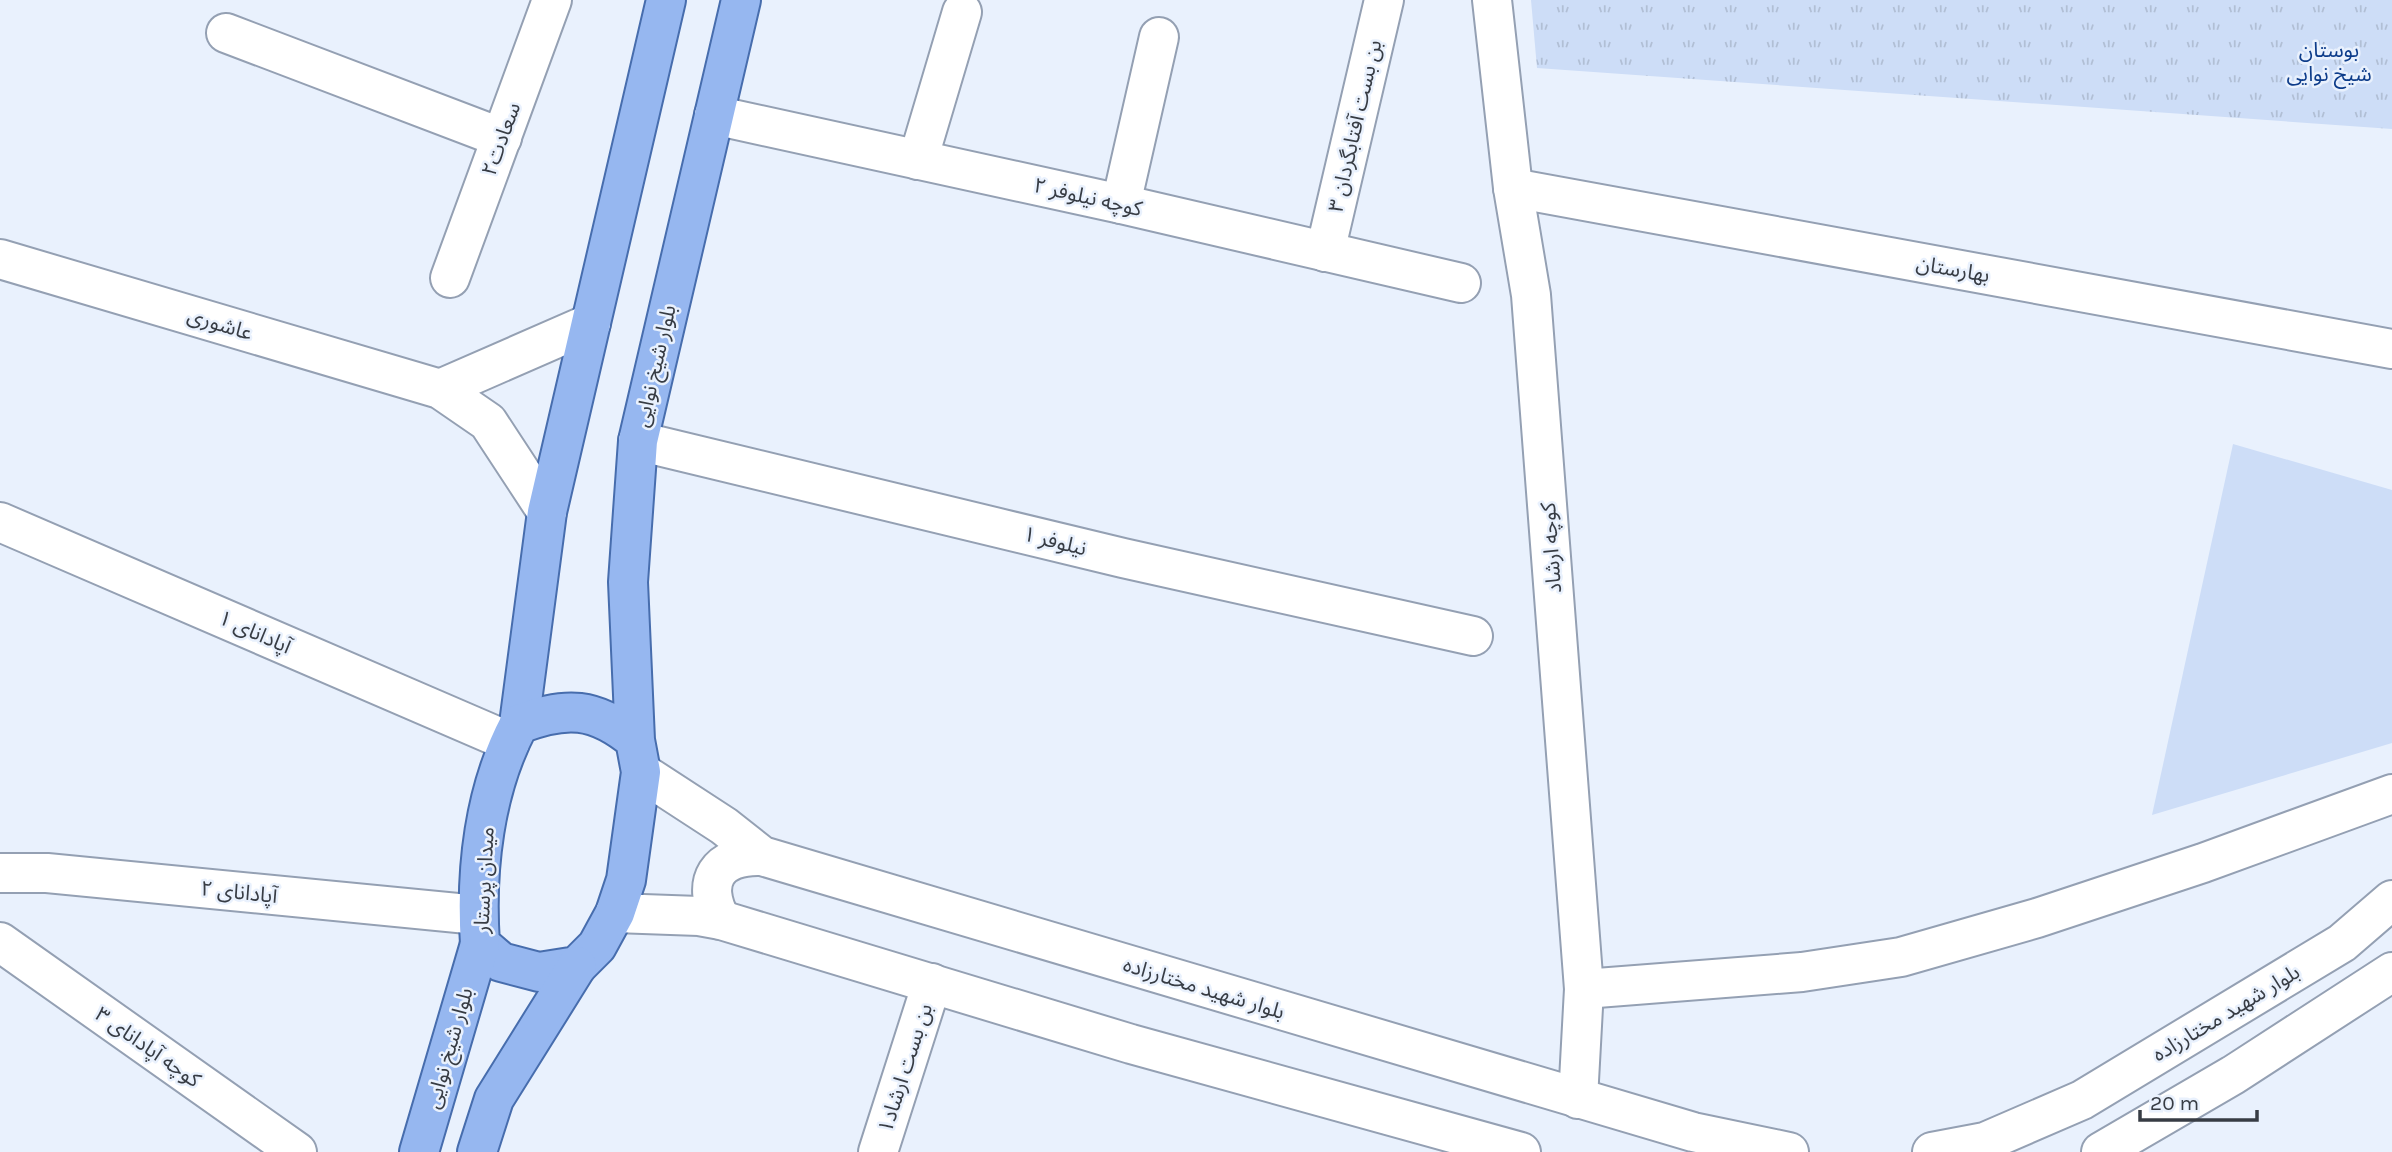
<svg xmlns="http://www.w3.org/2000/svg" width="2392" height="1152" font-family="Karla,'Noto Sans Arabic',sans-serif">
	<defs>
		<pattern id="park-tufts" width="24" height="20" patternUnits="userSpaceOnUse" patternTransform="scale(1.75)"><rect width="24" height="20" fill="#cdddf7"/><path d="M3 7l-1-3M5 7V3M7 7l1-3M15 17l-1-3M17 17v-4M19 17l1-3" fill="none" stroke="#b1bfd5"/></pattern>
	</defs>
	<rect width="100%" height="100%" fill="#e9f1fd"/>
	<polygon fill="#cdddf7" points="2233,444 2392,490 2392,743 2152,815"/>
	<polygon fill="url(#park-tufts)" points="1531,0 2392,0 2392,129 1537,68"/>
	<g fill="none" stroke-linecap="round" stroke-linejoin="round">
		<defs>
			<g id="minor">
				<polyline points="1492,0 1513,188 1531,295 1584,989 1578,1099"/>
				<polyline points="226,33 502,138"/>
				<polyline points="714,115 1121,204 1461,283"/>
				<polyline points="918,160 962,12"/>
				<polyline points="1513,188 2392,349"/>
				<polyline points="1121,204 1159,37"/>
				<polyline points="1325,252 1384,0"/>
				<polyline points="0,259 440,389 488,422 547,512"/>
				<polyline points="450,278 552,0"/>
				<polyline points="440,389 591,323"/>
				<polyline points="638,441 1123,558 1473,636"/>
				<polyline points="0,522 510,742"/>
				<polyline points="641,772 724,826 762,856 1693,1132 1789,1152"/>
				<polyline points="0,873 47,873 478,915"/>
				<polyline points="615,913 699,916 721,920 1131,1044 1521,1152"/>
				<path d="M721 920C700 882 717 854 762 856"/>
				<polyline points="0,942 297,1152"/>
				<polyline points="1584,989 1802,972 1901,957 2037,918 2203,863 2392,794"/>
				<polyline points="878,1152 932,983"/>
				<polyline points="1932,1152 1985,1142 2082,1100 2342,943 2392,900"/>
				<polyline points="2101,1152 2233,1075 2392,972"/>
			</g>
			<g id="major">
				<polyline points="519,724 547,512 666,0"/>
				<path d="M635 740C595 707 566 706 519 724 484 790 475 870 480 944L501 962 539 972 577 966 597 946 615 913 626 880 641 772 635 740 628 582 638 441 741 0"/>
				<polyline points="419,1152 480,944"/>
				<polyline points="477,1152 494,1099 577,966"/>
			</g>
		</defs>
		<use href="#minor" stroke="#94a0b3" stroke-width="42"/>
		<use href="#major" stroke="#476dad" stroke-width="42"/>
		<use href="#minor" stroke="#fff" stroke-width="38"/>
		<use href="#major" stroke="#96b7f0" stroke-width="38"/>
	</g>
	<g text-anchor="middle" stroke-width="5" stroke-linejoin="round" paint-order="stroke">
		<g font-size="21" fill="#0d3c8a" stroke="#e9f1fd">
			<text x="2329" y="57">بوستان<tspan x="2329" dy="24">شیخ نوایی</tspan></text>
		</g>
		<g font-size="21" fill="#373c44" stroke="#e9f1fd">
			<text transform="translate(1355 126) rotate(-77)" y="7">بن بست آفتابگردان ۳</text>
			<text transform="translate(501 139) rotate(-70)" y="7">سعادت۲</text>
			<text transform="translate(1088 197) rotate(13)" y="7">کوچه نیلوفر ۲</text>
			<text transform="translate(1953 269) rotate(10)" y="7">بهارستان</text>
			<text transform="translate(220 324) rotate(17)" y="7">عاشوری</text>
			<text transform="translate(655 366) rotate(-77)" y="7">بلوار شیخ نوایی</text>
			<text transform="translate(1055 541) rotate(14)" y="7">۱ نیلوفر</text>
			<text transform="translate(1551 548) rotate(-94)" y="7">کوچه ارشاد</text>
			<text transform="translate(255 632) rotate(24)" y="7">آپادانای ۱</text>
			<text transform="translate(484 880) rotate(-87)" y="7">میدان پرستار</text>
			<text transform="translate(239 892) rotate(6)" y="7">آپادانای ۲</text>
			<text transform="translate(1204 988) rotate(17)" y="7">بلوار شهید مختارزاده</text>
			<text transform="translate(2226 1013) rotate(-31)" y="7">بلوار شهید مختارزاده</text>
			<text transform="translate(148 1047) rotate(35)" y="7">کوچه آپادانای ۳</text>
			<text transform="translate(449 1048) rotate(-74)" y="7">بلوار شیخ نوایی</text>
			<text transform="translate(905 1068) rotate(-72)" y="7">بن بست ارشاد۱</text>
		</g>
	</g>
	<path d="M2140 1110v10h117v-10" fill="none" stroke="#373c44" stroke-width="3.5"/>
	<text x="2150" y="1110" font-size="21" fill="#373c44" stroke="#e9f1fd" stroke-width="5" paint-order="stroke">20 m</text>
</svg>
